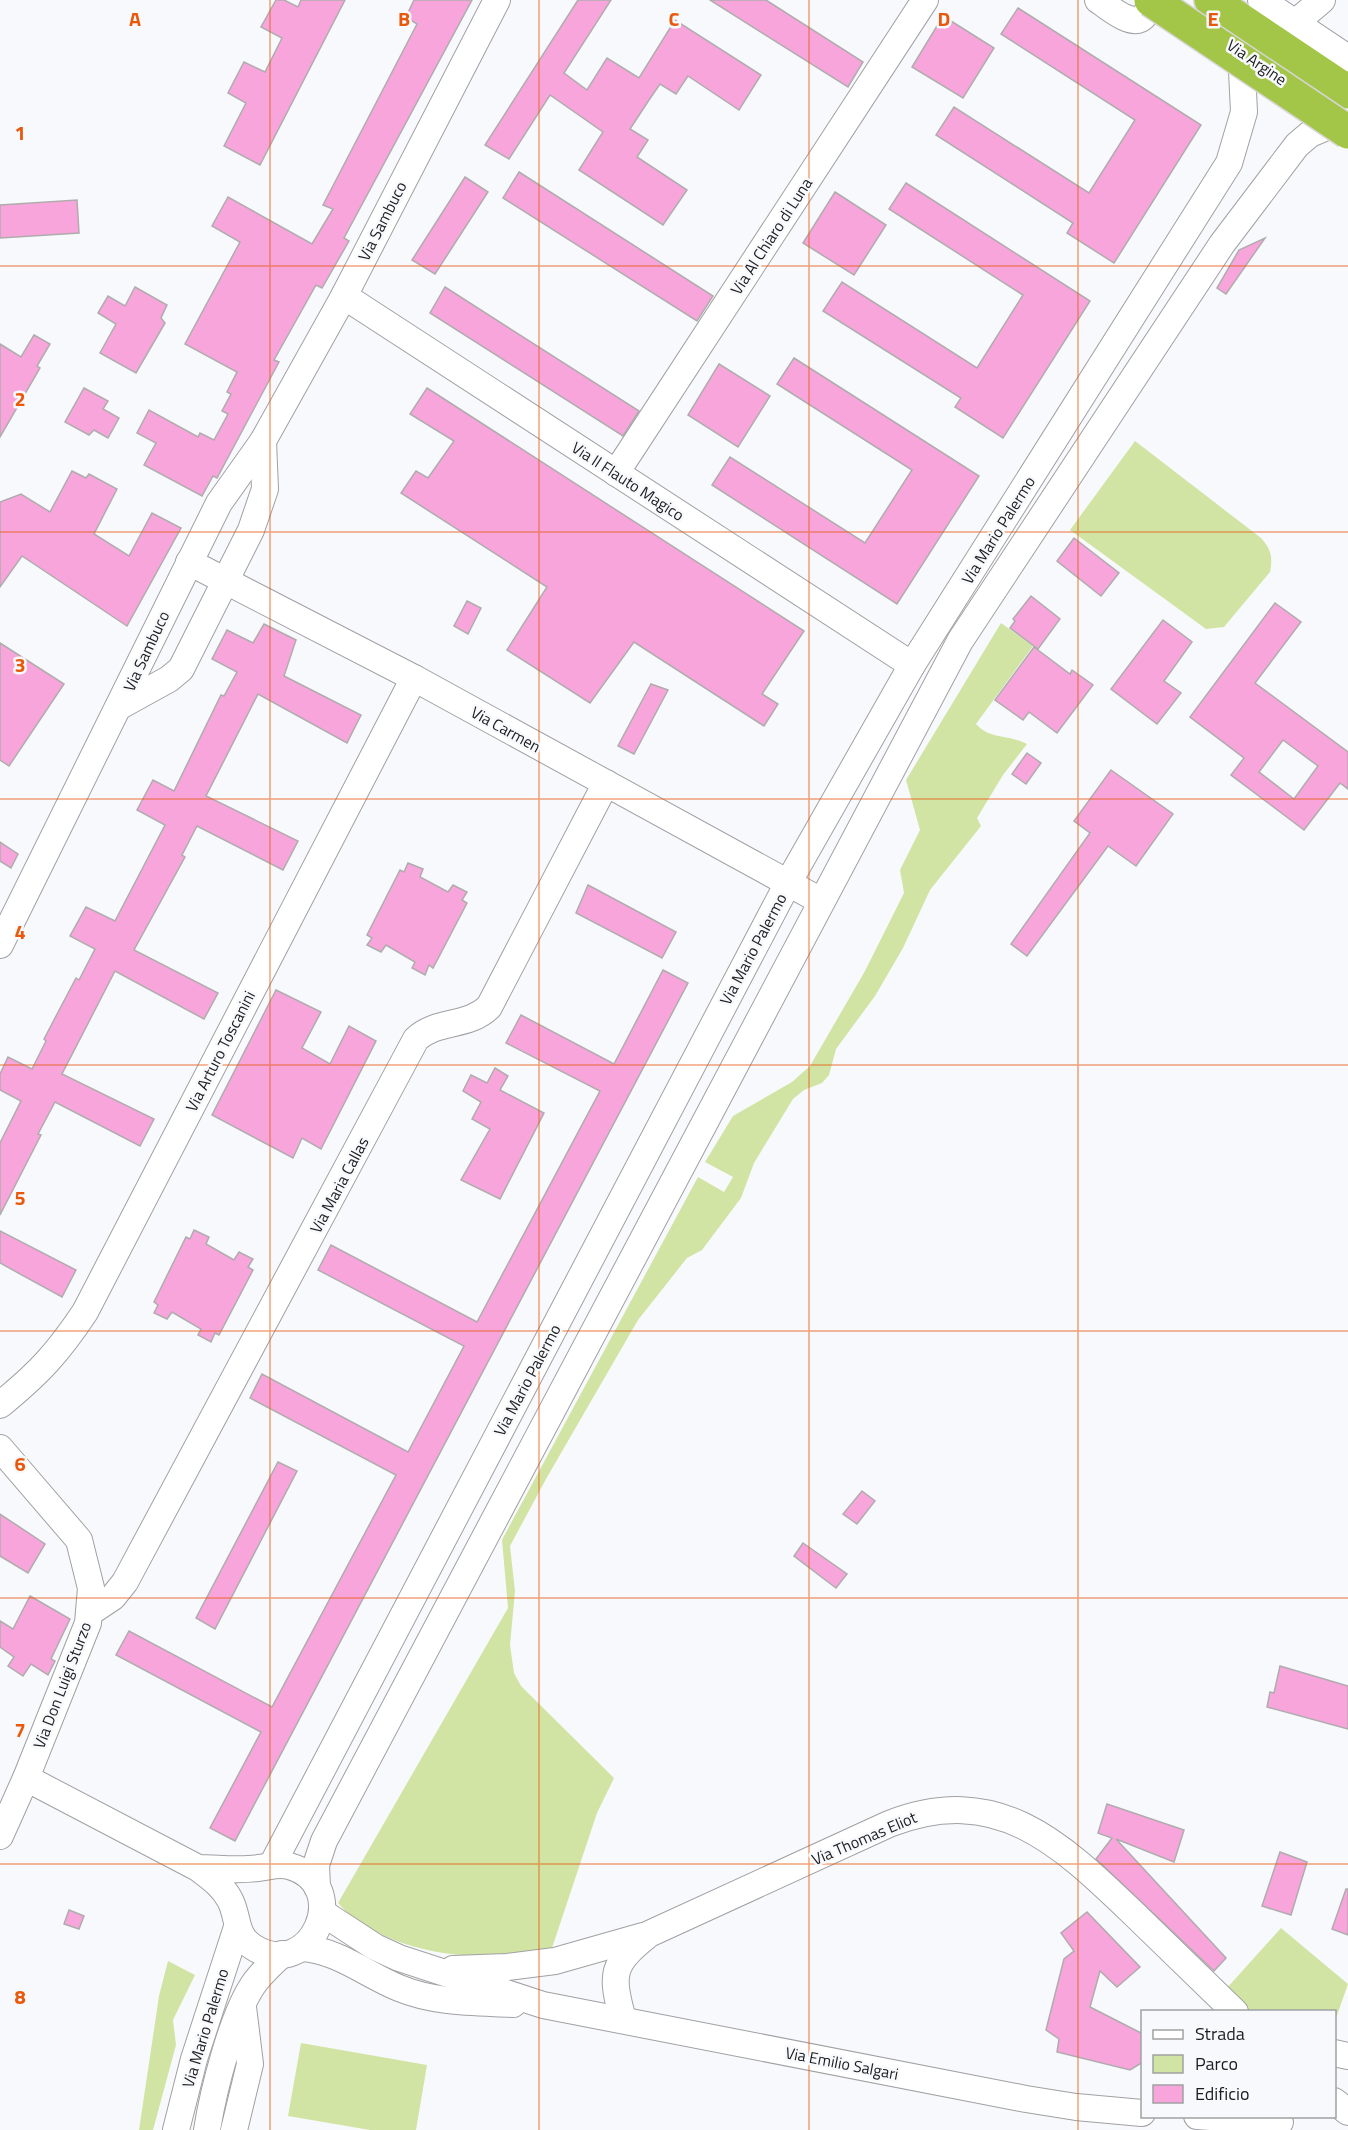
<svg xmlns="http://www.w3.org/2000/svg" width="1348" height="2130" font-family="'Titillium Web',sans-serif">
	<rect width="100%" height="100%" fill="#f8f9fc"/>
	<g fill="#d1e4a4">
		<path d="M1135 441 1261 538C1271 549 1273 557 1270 572L1224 627 1206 629 1070 530Z"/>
		<path d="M1001 623 1033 646 976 724C990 740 1008 734 1027 744L1003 775 977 818 981 826 930 890 903 948 875 996 836 1049 829 1075 822 1083 804 1090 793 1099 754 1163 741 1198 702 1250 687 1258 638 1320 546 1479 510 1546 515 1591 510 1645 514 1673 521 1686 614 1778 597 1813 551 1951C528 1953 504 1957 481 1956 434 1956 370 1940 338 1903L508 1608 502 1540 504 1536 698 1177 724 1192 733 1177 705 1162 733 1116 792 1082 810 1066 865 971 904 893 900 870 920 830 906 780Z"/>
		<polygon points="1281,1928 1348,1984 1335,2021 1334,2012 1247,2011 1226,1989"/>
		<polygon points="168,1961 195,1975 173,2020 176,2045 153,2130 139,2130 159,1996"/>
		<polygon points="301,2043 427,2065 416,2130 370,2130 288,2116"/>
	</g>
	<g fill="#f8a5db" stroke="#afacae" stroke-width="1.5" fill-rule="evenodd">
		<polygon points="276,0 284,0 298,7 301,0 345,0 260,165 224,146 246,103 228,93 244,62 265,72 282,38 261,27"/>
		<polygon points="414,0 472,0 344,238 349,241 322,288 316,285 274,360 279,362 217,478 213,476 202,496 144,465 156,443 137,433 149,410 198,437 200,433 214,440 228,414 222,411 231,394 227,392 237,372 185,344 240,242 212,226 228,197 312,244 333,209 323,205 417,24 406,17"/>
		<polygon points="578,0 611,0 564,73 587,90 607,58 639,78 675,20 761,75 739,110 688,76 676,94 660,84 649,100 630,129 648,140 637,157 687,190 663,225 579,170 603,132 550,95 509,159 485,145"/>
		<polygon points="710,0 766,0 863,62 848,87"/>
		<polygon points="1018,8 1201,125 1114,263 1067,233 1073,223 936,135 954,107 1089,193 1135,120 1001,34"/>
		<polygon points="943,16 994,48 963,98 912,67"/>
		<polygon points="519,172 713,296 697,321 503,198"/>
		<polygon points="465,177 488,192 435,274 412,260"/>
		<polygon points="906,183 1090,301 1003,438 955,407 961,398 823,311 842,282 977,368 1023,295 889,209"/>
		<polygon points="835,192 886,225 854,275 803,243"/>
		<polygon points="77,200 79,233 0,238 0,205"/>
		<polygon points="1265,238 1226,294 1217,288 1239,250"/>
		<polygon points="135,287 167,305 161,318 165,323 136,373 100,353 116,324 98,313 108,296 125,306"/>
		<polygon points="445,287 639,411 623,436 430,313"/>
		<polygon points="34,335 50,344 37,366 40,368 0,437 0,344 21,357"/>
		<polygon points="794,358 979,476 897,604 712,485 730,457 865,543 912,470 777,384"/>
		<polygon points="719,364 770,396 738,447 688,415"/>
		<polygon points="84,388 108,401 103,409 119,418 108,438 94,430 89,435 65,422"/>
		<polygon points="427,388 804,631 762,694 778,704 764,726 634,642 590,703 507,650 547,587 401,493 416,471 428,478 454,441 410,414"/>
		<polygon points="72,471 86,478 89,474 117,489 94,534 129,556 152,513 181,528 127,626 22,556 0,587 0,502 21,494 50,512"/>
		<polygon points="1074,538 1119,573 1101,596 1057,561"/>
		<polygon points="1031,596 1060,619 1038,649 1010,628 1015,621 1013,619"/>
		<polygon points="467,601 481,608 468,634 454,626"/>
		<path d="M1275 603 1301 622 1255 683 1348 752V789L1340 783 1304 830 1231 775 1244 758 1190 717ZM1283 740 1318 766 1294 799 1259 772Z"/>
		<polygon points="1163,620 1192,642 1164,681 1181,693 1157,724 1111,689"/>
		<polygon points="264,624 296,640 284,676 361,715 347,743 258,694 206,796 298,841 283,870 197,826 182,855 185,857 134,950 218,993 204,1019 115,971 62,1074 154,1119 140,1146 55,1102 38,1134 41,1135 0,1215 0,1143 21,1101 0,1090 0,1074 8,1057 32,1069 46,1041 44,1039 76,978 79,980 95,949 70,936 86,907 115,921 165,825 137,810 153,780 174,791 221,695 224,696 237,672 212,659 227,630 253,643"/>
		<polygon points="0,643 64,684 9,766 0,760"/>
		<polygon points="1034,647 1070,674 1072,670 1093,685 1057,733 1029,712 1023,720 995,700"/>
		<polygon points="651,684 668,690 634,754 618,746"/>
		<polygon points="1027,753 1041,763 1026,784 1012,774"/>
		<polygon points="1111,770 1173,814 1136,866 1108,846 1027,956 1011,944 1090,833 1074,821"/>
		<polygon points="0,842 18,854 11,868 0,861"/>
		<polygon points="408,863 423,869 420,877 448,892 453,885 467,892 462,900 467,903 433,968 429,965 425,975 412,968 415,962 386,945 381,952 367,945 372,938 367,935 400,870 404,872"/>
		<polygon points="588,885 676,932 662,958 576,913"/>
		<polygon points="663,970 688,983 235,1841 210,1828 261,1732 116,1655 129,1631 272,1707 396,1475 250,1398 262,1374 408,1452 464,1346 318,1270 331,1245 477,1322 600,1091 506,1043 521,1015 614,1064"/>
		<polygon points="276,990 321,1012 302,1048 330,1064 349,1026 376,1041 321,1149 302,1138 293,1158 212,1115"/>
		<polygon points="495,1068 508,1076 500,1090 544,1113 500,1199 461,1180 490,1129 472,1119 481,1102 463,1091 471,1075 487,1083"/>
		<polygon points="194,1230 209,1237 206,1244 234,1260 239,1252 253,1259 248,1267 253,1270 219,1335 215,1333 211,1342 198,1335 201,1329 172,1312 167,1319 154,1313 158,1305 154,1302 186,1237 190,1239"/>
		<polygon points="0,1231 76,1270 62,1297 0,1263"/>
		<polygon points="278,1462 297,1471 215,1629 196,1618"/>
		<polygon points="862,1491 875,1501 857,1524 843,1514"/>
		<polygon points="0,1514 45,1544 28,1573 0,1556"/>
		<polygon points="803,1543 847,1574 836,1588 794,1556"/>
		<polygon points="30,1596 70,1619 51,1659 55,1661 48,1675 31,1664 23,1676 8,1666 14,1657 0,1647 0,1621 13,1629"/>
		<polygon points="1280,1666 1348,1686 1348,1729 1267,1707 1270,1692 1274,1693"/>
		<polygon points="1107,1804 1184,1830 1174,1862 1116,1839 1226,1958 1214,1971 1096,1859 1112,1838 1098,1833"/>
		<polygon points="1280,1852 1307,1862 1291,1915 1262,1906"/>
		<polygon points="1346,1889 1348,1889 1348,1935 1332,1929"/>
		<polygon points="69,1910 84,1916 79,1929 64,1924"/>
		<polygon points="1087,1912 1140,1967 1117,1987 1100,1971 1090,2007 1143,2034 1143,2062 1130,2070 1057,2052 1059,2039 1046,2030 1064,1959 1074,1951 1061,1933"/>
	</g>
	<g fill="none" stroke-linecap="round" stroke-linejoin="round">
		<defs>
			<g id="minor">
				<path d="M1098 0C1107 6 1132 28 1143 17 1147 14 1150 5 1153 0"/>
				<polyline points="1261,0 1348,58"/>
				<polyline points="1295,23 1322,0"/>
				<polyline points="344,296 912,665"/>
				<polyline points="616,473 925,0"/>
				<polyline points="189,562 414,678 821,901"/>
				<polyline points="120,706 169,679 181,669 251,530 265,489 263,441"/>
				<polyline points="0,945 219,503 263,441 344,296 497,0"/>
				<path d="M0 1405C39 1373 57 1354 85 1312L414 678"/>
				<polyline points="0,1448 79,1540 91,1588 88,1623 26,1778 0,1836"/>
				<path d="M89 1613 113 1597 125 1582 416 1039C438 1019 467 1028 489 1007L606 783"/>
				<path d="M26 1778 198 1868C210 1877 223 1886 230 1900 239 1917 234 1935 253 1947 311 1984 355 1884 289 1866 278 1863 269 1867 258 1868 238 1871 218 1868 198 1868"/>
				<polyline points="272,1865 788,883 912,665 1229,163 1244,112 1241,51"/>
				<polyline points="317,1887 316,1865 324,1841 960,641 1222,244 1297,145 1310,134 1343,120"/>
				<polyline points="323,1913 375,1947 399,1958 543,2005 1026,2099 1076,2107 1142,2113"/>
				<path d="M302 1948C337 1950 367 1975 399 1988 435 2003 475 2002 513 2004"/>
				<polyline points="453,1969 507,1967 555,1961 643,1936"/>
				<path d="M623 2020C611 1974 610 1965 649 1934L889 1824C997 1782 1059 1842 1133 1913 1167 1946 1201 1979 1235 2012"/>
				<polyline points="1334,2053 1348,2056"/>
				<polyline points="1334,2101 1348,2112"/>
				<polyline points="1197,2116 1280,2122"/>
				<polyline points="176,2130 194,2059 237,1927"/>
				<path d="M207 2130C213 2092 232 2016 253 1985 261 1973 272 1964 282 1954"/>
				<polyline points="234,2130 250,2064 243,2007"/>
			</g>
			<polyline id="highway" points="1211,0 1348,92"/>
		</defs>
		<use href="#minor" stroke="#a1a1a4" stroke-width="28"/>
		<use href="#highway" stroke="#d6d6d6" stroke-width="36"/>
		<use href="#minor" stroke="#fff" stroke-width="26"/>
		<use href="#highway" stroke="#a4c648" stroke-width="33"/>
		<defs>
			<polyline id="highway-bridge" points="1151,0 1348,132"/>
		</defs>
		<use href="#highway-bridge" stroke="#d6d6d6" stroke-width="36" stroke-linecap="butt"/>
		<use href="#highway-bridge" stroke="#a4c648" stroke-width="33"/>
	</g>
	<path fill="none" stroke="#e8590c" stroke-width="1.5" stroke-opacity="0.55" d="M270 0V2130M539 0V2130M809 0V2130M1078 0V2130M0 266H1348M0 532H1348M0 799H1348M0 1065H1348M0 1331H1348M0 1598H1348M0 1864H1348"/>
	<g text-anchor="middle" stroke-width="5" stroke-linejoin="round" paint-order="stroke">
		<g font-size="16" fill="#1d1d1e" stroke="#f8f9fc">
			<text transform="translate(1257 62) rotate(34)" y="6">Via Argine</text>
			<text transform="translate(382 221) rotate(-63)" y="6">Via Sambuco</text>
			<text transform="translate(771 236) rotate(-57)" y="6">Via Al Chiaro di Luna</text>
			<text transform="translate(628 481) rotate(33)" y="6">Via Il Flauto Magico</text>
			<text transform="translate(998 530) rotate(-58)" y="6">Via Mario Palermo</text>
			<text transform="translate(146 651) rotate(-65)" y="6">Via Sambuco</text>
			<text transform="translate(506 729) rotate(29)" y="6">Via Carmen</text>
			<text transform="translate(753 949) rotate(-62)" y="6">Via Mario Palermo</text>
			<text transform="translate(220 1051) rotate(-63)" y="6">Via Arturo Toscanini</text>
			<text transform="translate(339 1185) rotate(-62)" y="6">Via Maria Callas</text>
			<text transform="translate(527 1380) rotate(-62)" y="6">Via Mario Palermo</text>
			<text transform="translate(62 1685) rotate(-69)" y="6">Via Don Luigi Sturzo</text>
			<text transform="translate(864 1838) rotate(-23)" y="6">Via Thomas Eliot</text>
			<text transform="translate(205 2028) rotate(-73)" y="6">Via Mario Palermo</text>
			<text transform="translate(842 2063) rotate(11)" y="6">Via Emilio Salgari</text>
		</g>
	</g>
	<g font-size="20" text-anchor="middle" font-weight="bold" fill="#e8590c" stroke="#f8f9fc" stroke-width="5" stroke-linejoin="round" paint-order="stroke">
		<text x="135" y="26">A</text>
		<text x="404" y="26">B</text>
		<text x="674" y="26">C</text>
		<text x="944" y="26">D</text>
		<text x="1213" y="26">E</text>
		<text x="20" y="140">1</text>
		<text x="20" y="406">2</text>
		<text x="20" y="672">3</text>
		<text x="20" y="939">4</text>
		<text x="20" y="1205">5</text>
		<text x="20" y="1471">6</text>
		<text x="20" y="1737">7</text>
		<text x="20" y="2004">8</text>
	</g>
	<rect x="1141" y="2010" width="195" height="108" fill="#f8f9fc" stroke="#a0a1a3" stroke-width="1.5"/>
	<rect x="1153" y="2030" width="30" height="9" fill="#ffffff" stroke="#a0a1a3" stroke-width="1.5"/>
	<text x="1195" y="2040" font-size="18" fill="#1d1d1e">Strada</text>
	<rect x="1153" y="2055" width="30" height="18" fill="#d1e4a4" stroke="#a0a1a3" stroke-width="1.5"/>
	<text x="1195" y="2070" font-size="18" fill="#1d1d1e">Parco</text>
	<rect x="1153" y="2085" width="30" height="18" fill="#f8a5db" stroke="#a0a1a3" stroke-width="1.5"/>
	<text x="1195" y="2100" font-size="18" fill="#1d1d1e">Edificio</text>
</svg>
